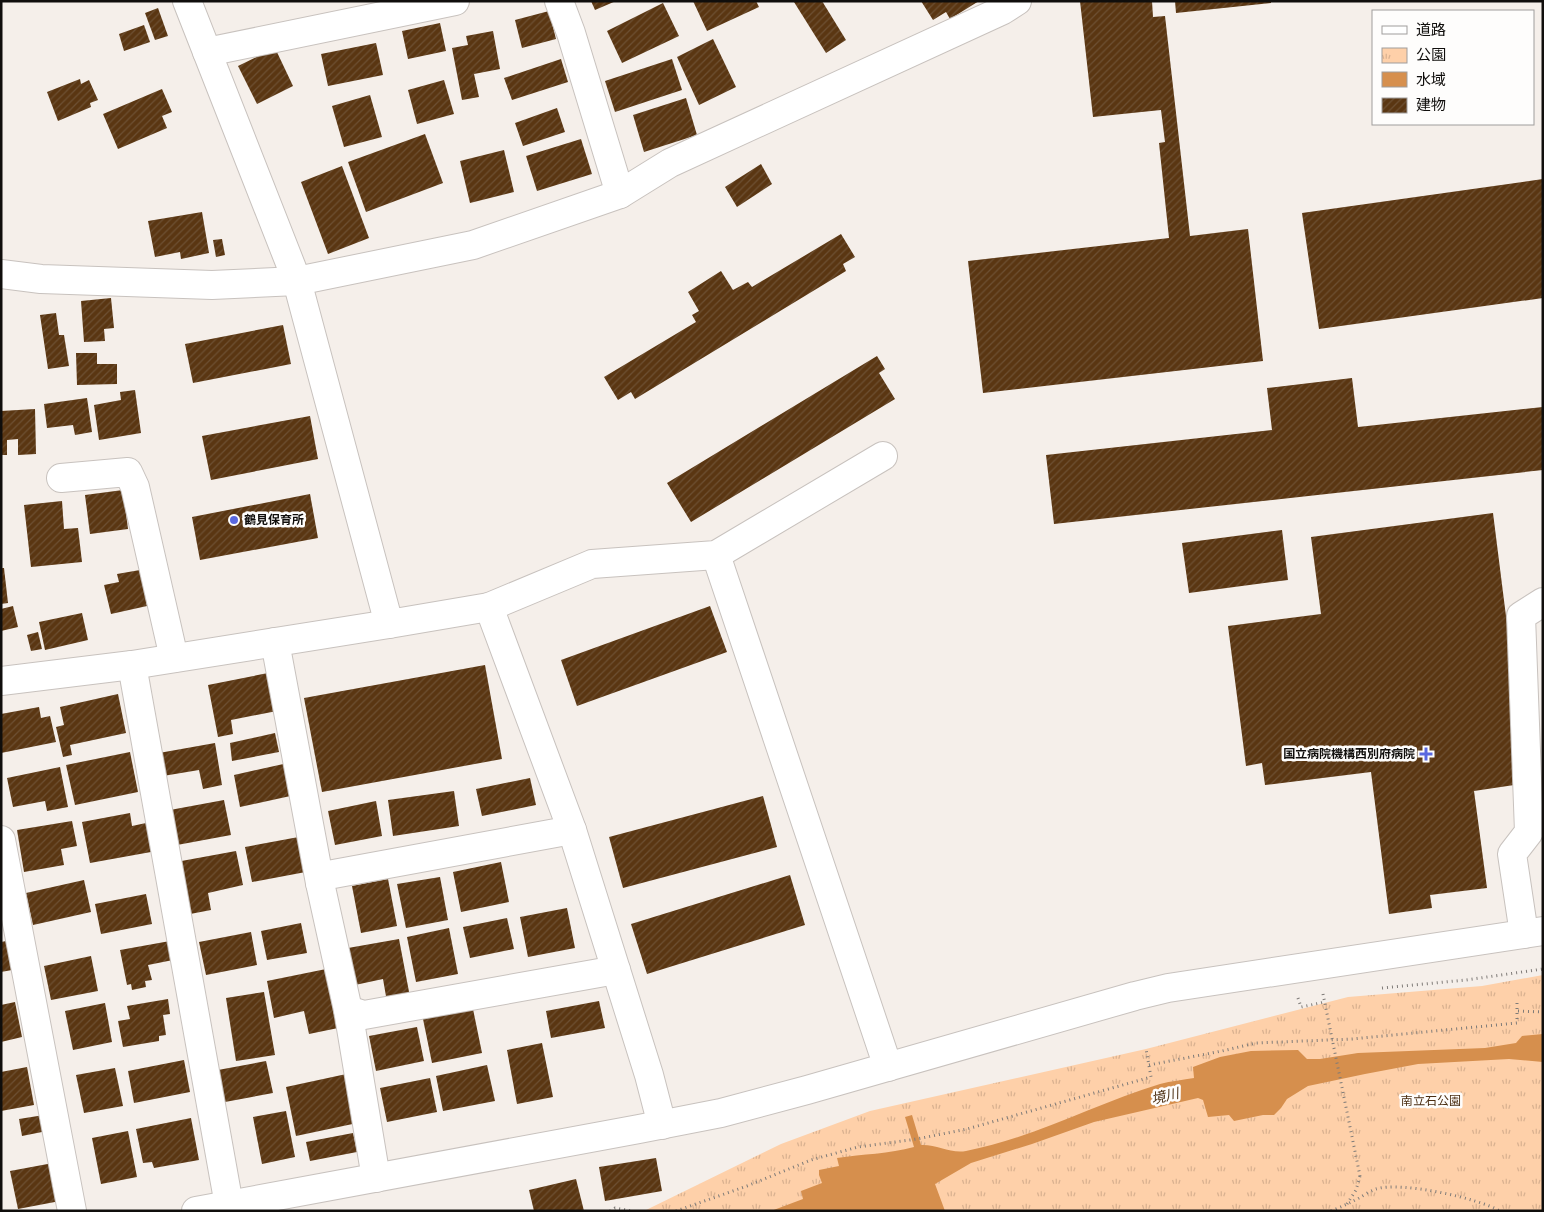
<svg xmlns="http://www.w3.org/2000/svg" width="1544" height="1212" font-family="Ubuntu,'Noto Sans JP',sans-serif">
	<defs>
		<pattern id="park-tufts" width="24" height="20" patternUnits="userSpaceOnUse" patternTransform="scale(1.25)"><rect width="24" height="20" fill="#fed0a9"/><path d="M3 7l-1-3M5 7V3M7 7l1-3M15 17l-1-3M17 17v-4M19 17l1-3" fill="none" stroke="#d9b190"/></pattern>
		<pattern id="building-hatch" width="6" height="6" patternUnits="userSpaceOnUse" patternTransform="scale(1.25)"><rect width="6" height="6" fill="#5a3612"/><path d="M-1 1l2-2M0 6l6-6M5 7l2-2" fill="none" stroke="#6d5033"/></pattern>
	</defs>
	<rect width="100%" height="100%" fill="#f5efea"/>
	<polygon fill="url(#park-tufts)" points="1543,975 1543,1211 644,1211 781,1144 870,1111 1146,1049 1348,997 1482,986"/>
	<path fill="#d68f4d" d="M1543 1034V1062L1509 1059 1418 1064 1365 1074 1308 1086 1287 1099 1281 1108 1274 1115H1263L1234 1121 1229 1115 1208 1117 1203 1100 1198 1098 1094 1122 1032 1144 971 1163 935 1184 945 1211H771L803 1199 801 1191 822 1183 819 1175V1170L839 1166 837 1158C863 1154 889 1154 914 1147L905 1117 912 1115 921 1145C936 1144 951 1154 966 1151 1034 1138 1094 1104 1160 1084 1171 1081 1183 1080 1194 1078L1193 1067 1220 1057 1251 1051 1298 1050 1307 1059H1320L1358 1053 1485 1048 1516 1043 1522 1036Z"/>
	<g fill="url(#building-hatch)">
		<polygon points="591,1 616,1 595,10"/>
		<polygon points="693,1 756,1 759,7 707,31"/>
		<polygon points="795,1 822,1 846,40 826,53 794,2"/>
		<polygon points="921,1 979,1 950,19 946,12 933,20"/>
		<polygon points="1080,1 1152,1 1153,17 1165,16 1190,236 1248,229 1263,361 983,393 968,261 1169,238 1159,143 1165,142 1161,110 1093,117"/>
		<polygon points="1175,1 1271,1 1271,3 1176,13"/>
		<polygon points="663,3 679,36 622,63 607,31"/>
		<polygon points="158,8 168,36 155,40 145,13"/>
		<polygon points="549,11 556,39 522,48 515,20"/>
		<polygon points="440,23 446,51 408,59 402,31"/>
		<polygon points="144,25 150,42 124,51 119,34"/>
		<polygon points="493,31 500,69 474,74 479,97 462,100 452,48 468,45 466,36"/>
		<polygon points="713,39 736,87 699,105 677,57"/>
		<polygon points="376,43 383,75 328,86 321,54"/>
		<polygon points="275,48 293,86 257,104 238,66"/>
		<polygon points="561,59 568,82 512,100 504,78"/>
		<polygon points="672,59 682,90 615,112 605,81"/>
		<polygon points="80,79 81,84 89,80 98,100 90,103 91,107 58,121 47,92"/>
		<polygon points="444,80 454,114 417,124 408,90"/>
		<polygon points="162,89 172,112 162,116 167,128 118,149 103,114"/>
		<polygon points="370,95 382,137 344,147 332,106"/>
		<polygon points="686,98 697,135 644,152 633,115"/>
		<polygon points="557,108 565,132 523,146 515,123"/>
		<polygon points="425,134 443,183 366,212 348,162"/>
		<polygon points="581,139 592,174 537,191 526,156"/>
		<polygon points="504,150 514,192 470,203 460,161"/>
		<polygon points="761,164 772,184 737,207 725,187"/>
		<polygon points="342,166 369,238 328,254 301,182"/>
		<polygon points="1543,179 1543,298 1319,329 1302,213"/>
		<polygon points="202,212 209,253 181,259 180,252 155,257 148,221"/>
		<polygon points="841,234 855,257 843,264 846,271 635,399 631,392 618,400 604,377 696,322 692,315 699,311 688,292 721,271 733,290 748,282 752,287"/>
		<polygon points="222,239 225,255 216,257 213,240"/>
		<polygon points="111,298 114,328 104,329 105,341 84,342 81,301"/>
		<polygon points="56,313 59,335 64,335 69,366 48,369 40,315"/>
		<polygon points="283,325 291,364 193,383 185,344"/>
		<polygon points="76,353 97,353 97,364 117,364 117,384 77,385"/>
		<polygon points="877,356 885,369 879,373 895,399 691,522 667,483"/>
		<polygon points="1352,378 1358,427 1543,407 1543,470 1054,524 1046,455 1272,430 1267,388"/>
		<polygon points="135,390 141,433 99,440 94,405 121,400 120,392"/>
		<polygon points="87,398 92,432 75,435 73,425 47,428 44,404"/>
		<polygon points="35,409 36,454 18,455 18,439 7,440 7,455 1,455 1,411"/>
		<polygon points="310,416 318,459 211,480 202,436"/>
		<polygon points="123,490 128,529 90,534 85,495"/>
		<polygon points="310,494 318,538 200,560 192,517"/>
		<polygon points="62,501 64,529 78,528 82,562 31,567 24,505"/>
		<polygon points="1493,513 1527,783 1474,791 1487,888 1430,895 1432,908 1389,914 1371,772 1265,785 1262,763 1246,766 1228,626 1321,614 1311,537"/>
		<polygon points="1282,530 1288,580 1189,593 1182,543"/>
		<polygon points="1,568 4,568 8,603 1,604"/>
		<polygon points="140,570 147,606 111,614 104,585 119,582 117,574"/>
		<polygon points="13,606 18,627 1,631 1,609"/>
		<polygon points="710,606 727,652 577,706 561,660"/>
		<polygon points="82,613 88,640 45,650 39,622"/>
		<polygon points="38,632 42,649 31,651 27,635"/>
		<polygon points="485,665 502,759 322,792 304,698"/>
		<polygon points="273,672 282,710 231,720 233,734 218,737 208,685"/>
		<polygon points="118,694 126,733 70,745 72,755 63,757 56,727 64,725 60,707"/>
		<polygon points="39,707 41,718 50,716 56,742 1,753 1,714"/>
		<polygon points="275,733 279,752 232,761 230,743"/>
		<polygon points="215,743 222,785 203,789 199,770 163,776 159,753"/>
		<polygon points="130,752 138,792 75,805 66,765"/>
		<polygon points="288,763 295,795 240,807 234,775"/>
		<polygon points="60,767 68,807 47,811 45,801 13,807 7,778"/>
		<polygon points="530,778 536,805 482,816 476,789"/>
		<polygon points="454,791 459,826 393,836 388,800"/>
		<polygon points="763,796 777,847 623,888 609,837"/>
		<polygon points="224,800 231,835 177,845 170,810"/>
		<polygon points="376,801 382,836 335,845 328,811"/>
		<polygon points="130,813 132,826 146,823 151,852 90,863 82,822"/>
		<polygon points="72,821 77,846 61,849 64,865 24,872 17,830"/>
		<polygon points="304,836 311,871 252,882 245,847"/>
		<polygon points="236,851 243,885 208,893 211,910 185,915 176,862"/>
		<polygon points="501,862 509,902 461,912 453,872"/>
		<polygon points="790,875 805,925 647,974 631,924"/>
		<polygon points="440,877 448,920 406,928 397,884"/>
		<polygon points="388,879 397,926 361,933 352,886"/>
		<polygon points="84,880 91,912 33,925 26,893"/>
		<polygon points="146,894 152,924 101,934 95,904"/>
		<polygon points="567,908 575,948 528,957 520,917"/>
		<polygon points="507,918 514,949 470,958 463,927"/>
		<polygon points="301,923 307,953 267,960 261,931"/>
		<polygon points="449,928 458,974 416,982 407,937"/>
		<polygon points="251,932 257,965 206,975 199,942"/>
		<polygon points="399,939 410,997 387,1002 383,979 355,985 348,948"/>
		<polygon points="6,941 12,970 1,972 1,942"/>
		<polygon points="170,941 173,960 148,965 152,980 145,981 146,987 132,990 131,984 127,985 120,950"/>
		<polygon points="91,956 98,991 51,1000 44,966"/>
		<polygon points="331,968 343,1027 309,1034 304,1011 274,1018 267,981"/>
		<polygon points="264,992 275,1055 236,1061 226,998"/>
		<polygon points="168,999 170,1014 163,1015 166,1035 159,1036 159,1041 123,1047 118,1021 130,1019 127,1006"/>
		<polygon points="599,1001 605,1028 551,1038 546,1011"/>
		<polygon points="15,1002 22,1037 1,1042 1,1005"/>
		<polygon points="105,1003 112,1042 73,1050 65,1011"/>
		<polygon points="473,1009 482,1053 432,1063 423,1019"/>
		<polygon points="417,1027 424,1061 376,1071 369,1036"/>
		<polygon points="542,1043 553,1097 517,1104 507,1050"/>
		<polygon points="184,1060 190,1092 134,1103 128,1071"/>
		<polygon points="266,1061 273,1093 225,1102 218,1070"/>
		<polygon points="487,1065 495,1101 443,1111 436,1076"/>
		<polygon points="27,1067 34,1105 1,1111 1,1072"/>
		<polygon points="115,1068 123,1106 84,1113 76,1075"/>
		<polygon points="351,1073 362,1122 296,1136 286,1087"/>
		<polygon points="430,1078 437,1112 387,1122 380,1088"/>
		<polygon points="286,1111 295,1157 262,1164 253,1117"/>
		<polygon points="44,1115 47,1131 22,1136 19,1119"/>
		<polygon points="191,1118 199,1160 154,1168 152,1162 143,1163 136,1129"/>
		<polygon points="128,1131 137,1177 101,1184 92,1138"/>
		<polygon points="353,1133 357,1152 310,1161 306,1142"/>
		<polygon points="656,1158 662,1191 605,1201 599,1167"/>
		<polygon points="53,1163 60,1201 18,1209 10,1171"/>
		<polygon points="576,1179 584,1211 534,1211 529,1190"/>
	</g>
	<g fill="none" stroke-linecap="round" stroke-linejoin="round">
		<defs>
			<g id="minor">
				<polyline points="187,1 297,281 389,624 489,607 572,830 649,1075 662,1125"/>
				<polyline points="559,1 571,33 620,194"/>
				<polyline points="207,52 455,1"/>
				<polyline points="1,274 41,279 212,285 297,281 473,245 620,194 670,163 1003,10 1017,1"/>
				<polyline points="61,478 128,472 135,487 174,658"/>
				<polyline points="716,555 888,1067"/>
				<polyline points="489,607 592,564 716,555 883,456"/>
				<polyline points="275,642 320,883 348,1010 376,1178"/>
				<polyline points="132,665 229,1205"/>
				<polyline points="1,681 132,665 389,624"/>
				<polyline points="1,840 72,1211"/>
				<polyline points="320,883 328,875 572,830"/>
				<polyline points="1524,934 1512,854 1529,832 1521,616 1543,602"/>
				<polyline points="348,1010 364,1015 616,970"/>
				<polyline points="196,1211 639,1129 721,1113 807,1090 1135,996 1168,988 1543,931"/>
			</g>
		</defs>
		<use href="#minor" stroke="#c8c2be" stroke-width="30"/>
		<g stroke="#7f7b78" stroke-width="3" stroke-dasharray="1 4" stroke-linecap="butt">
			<polyline points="1382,988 1466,980 1543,969"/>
			<polyline points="1298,998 1301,1007 1325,1002"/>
			<polyline points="1518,1011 1543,1012"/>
			<polyline points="1149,1065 1222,1051 1256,1043 1352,1039 1517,1023 1517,1002"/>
			<polyline points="1347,1204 1356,1190 1360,1176"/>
			<polyline points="610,1211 615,1208 632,1211"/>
			<polyline points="676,1211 747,1186 811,1160 858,1147 917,1139 967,1129 1151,1077 1146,1049"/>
			<path d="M1331 1211C1341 1207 1350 1203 1359 1198 1364 1195 1370 1191 1376 1189 1400 1181 1478 1198 1500 1211"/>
		</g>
		<use href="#minor" stroke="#fff" stroke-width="28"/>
		<polyline stroke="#7f7b78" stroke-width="3" stroke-dasharray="1 4" stroke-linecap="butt" points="1323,994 1360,1176"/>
	</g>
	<g fill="#5a68df" stroke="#fefdfc" stroke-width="2">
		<circle cx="234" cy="520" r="5"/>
		<path d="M1423.5 746.5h5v5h5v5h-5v5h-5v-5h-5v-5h5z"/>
	</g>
	<g text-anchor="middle" stroke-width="5" stroke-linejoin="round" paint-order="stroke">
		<g font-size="12" font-weight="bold" fill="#100e0c" stroke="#fefdfc" text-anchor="start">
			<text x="244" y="524">鶴見保育所</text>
			<text x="1415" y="758" text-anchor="end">国立病院機構西別府病院</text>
		</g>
		<g font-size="12" fill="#4b2e12" stroke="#fefdfc">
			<text x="1431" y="1105">南立石公園</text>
		</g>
		<g font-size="14" font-style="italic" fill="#503317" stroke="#fefdfc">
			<text transform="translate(1165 1096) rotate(-13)" y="5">境川</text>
		</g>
	</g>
	<rect width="1544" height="1212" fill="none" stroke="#100e0c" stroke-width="5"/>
	<rect x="1372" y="10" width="162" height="115" fill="#fefdfc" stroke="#9f9d9c"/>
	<rect x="1382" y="26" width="25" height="8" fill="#ffffff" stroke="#9f9d9c"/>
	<text x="1416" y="35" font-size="15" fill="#100e0c">道路</text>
	<rect x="1382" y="48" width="25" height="15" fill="url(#park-tufts)" stroke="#9f9d9c"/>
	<text x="1416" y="60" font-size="15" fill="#100e0c">公園</text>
	<rect x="1382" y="72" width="25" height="15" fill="#d68f4d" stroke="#9f9d9c"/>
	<text x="1416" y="85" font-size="15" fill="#100e0c">水域</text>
	<rect x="1382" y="98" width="25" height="15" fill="url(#building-hatch)" stroke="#9f9d9c"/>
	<text x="1416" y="110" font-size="15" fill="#100e0c">建物</text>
</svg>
